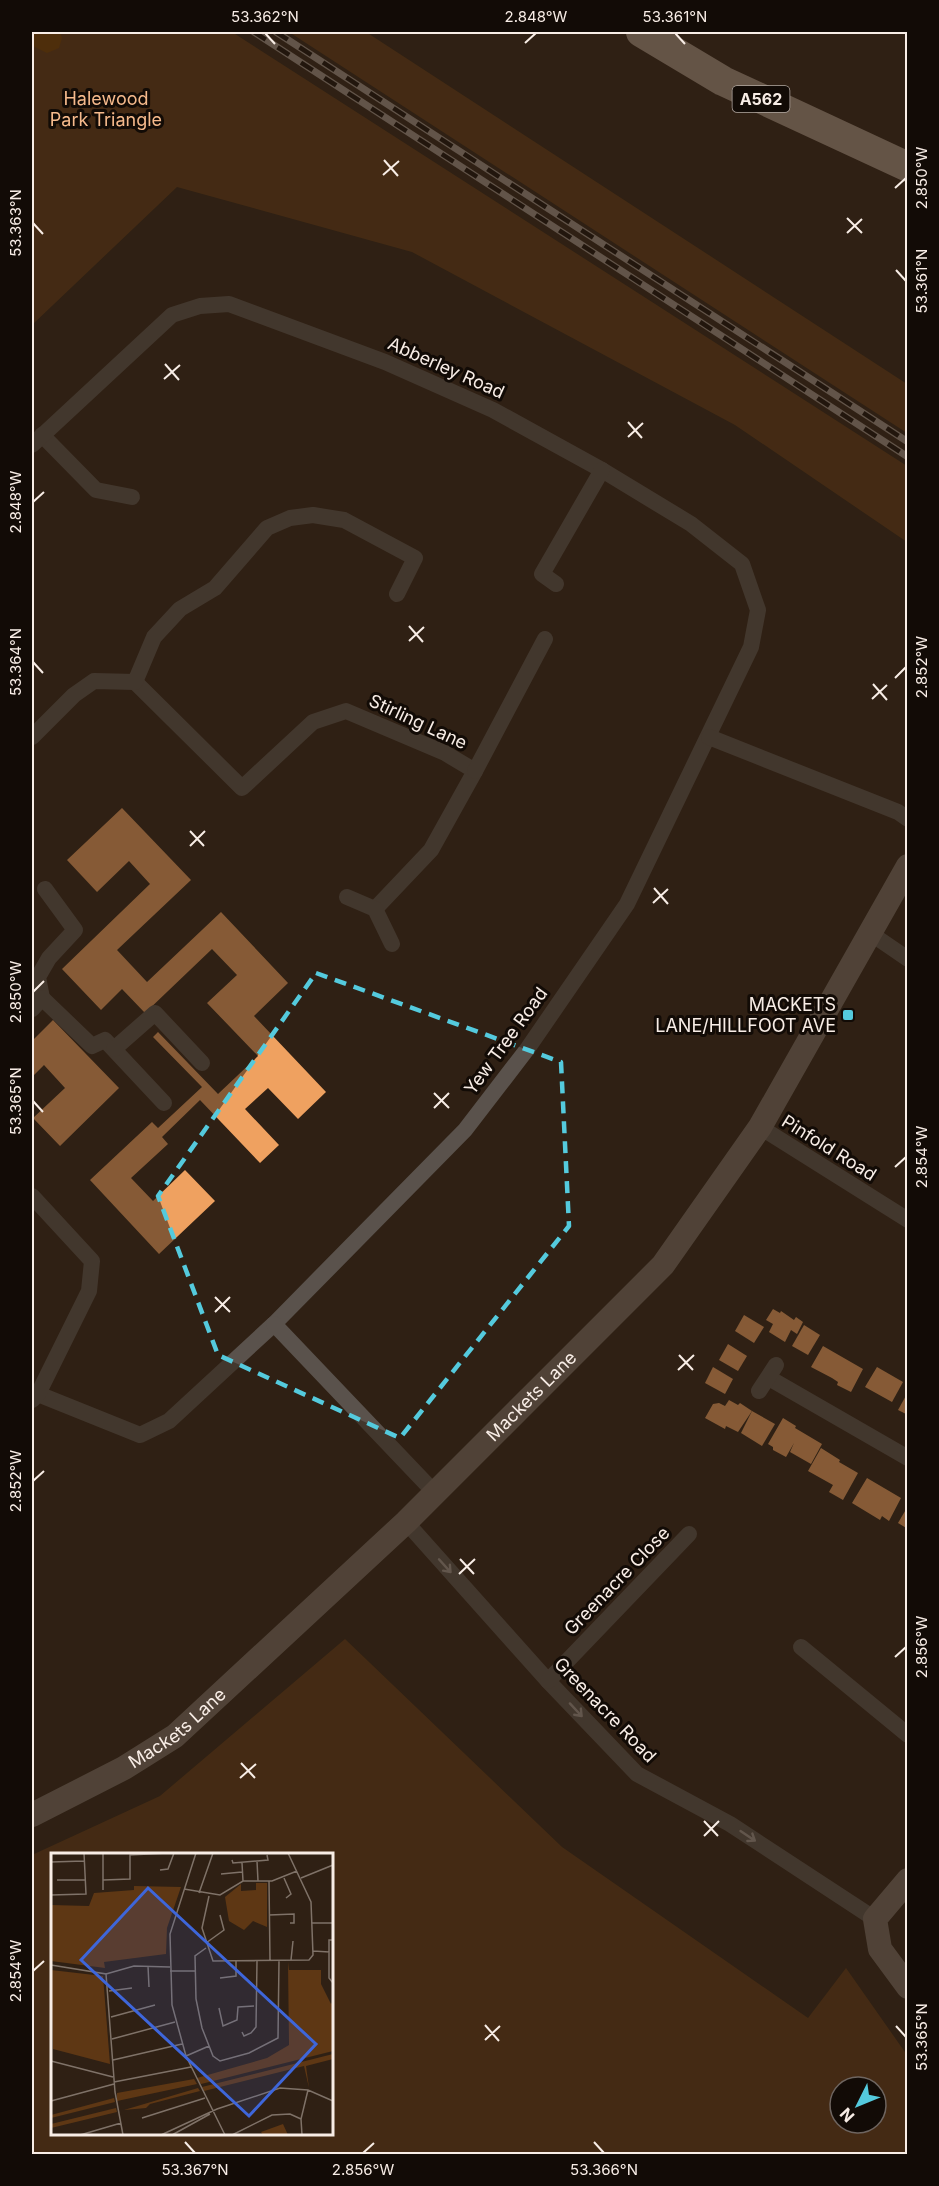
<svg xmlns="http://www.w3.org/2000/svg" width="939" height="2186" font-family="Inter,sans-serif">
	<rect width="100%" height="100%" fill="#2f2014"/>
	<g fill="#5e3714" fill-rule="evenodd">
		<polygon points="32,32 232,32 907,466 907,542 735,425 412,252 177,187 32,325"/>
		<polygon points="289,32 366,32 907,384 907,433"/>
		<path d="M345 1639 562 1847 808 2018 846 1968 907 2055V2154H32V1855L160 1796ZM52 1854H332V2134H52ZM840 2087H876V2123H840Z"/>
	</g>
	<polygon fill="#743e01" points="32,32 60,32 62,38 59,48 47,53 33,46"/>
	<g fill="#efa160">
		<polygon points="122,808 191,880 117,950 147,982 221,912 288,983 254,1016 326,1092 298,1119 268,1088 245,1109 279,1145 260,1163 200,1100 162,1137 168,1144 131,1178 153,1201 185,1170 215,1201 159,1254 90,1180 152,1122 158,1128 202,1087 153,1037 158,1032 218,1094 258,1056 207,1003 237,975 212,949 145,1013 122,989 101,1010 62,969 150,884 129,861 97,892 67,860"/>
		<polygon points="53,1020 119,1088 60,1146 33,1118 65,1088 44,1065 32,1077 32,1041"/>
		<polygon points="773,1309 780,1313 781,1311 794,1320 796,1317 803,1322 797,1334 791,1330 785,1342 769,1332 773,1324 766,1320"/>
		<polygon points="744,1315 764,1327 754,1343 735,1331"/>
		<polygon points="804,1325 820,1335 808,1355 792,1346"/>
		<polygon points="728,1344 747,1356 738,1371 719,1360"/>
		<polygon points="823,1346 863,1369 851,1392 837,1385 838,1382 832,1378 811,1367"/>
		<polygon points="713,1367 733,1379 725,1394 705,1383"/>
		<polygon points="877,1367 903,1382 892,1402 865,1387"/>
		<polygon points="908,1392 908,1415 898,1410"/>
		<polygon points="729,1400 738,1405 740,1403 752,1411 738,1432 726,1426 725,1429 705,1418 713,1404 719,1403 725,1406"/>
		<polygon points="752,1411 775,1424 762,1446 741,1433"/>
		<polygon points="783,1418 796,1426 795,1428 822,1444 811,1464 790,1452 794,1443 786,1457 773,1450 773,1447 768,1444"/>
		<polygon points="821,1448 840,1460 839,1462 858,1473 843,1500 829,1492 833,1485 808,1471"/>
		<polygon points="867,1478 901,1498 889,1521 882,1516 880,1520 852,1503"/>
		<polygon points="908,1506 908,1529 898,1523"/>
	</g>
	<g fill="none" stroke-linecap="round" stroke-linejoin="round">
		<g stroke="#5a524c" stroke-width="16">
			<polyline points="42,435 96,490 132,497"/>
			<polyline points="32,445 172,315 200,306 229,304 385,362 493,410 602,470 691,524 742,564 758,610 751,647 627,904 528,1048 465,1130 274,1324 169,1421 140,1435 38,1394"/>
			<polyline points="556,584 542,574 602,470"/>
			<polyline points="135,682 242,788 313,722 346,711 445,753 475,771 431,850 375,909"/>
			<polyline points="32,737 74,695 94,681 135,682 154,637 180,609 215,588 267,528 290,518 313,515 344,520 415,558 397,594"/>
			<polyline points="709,737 898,812 908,819"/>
			<polyline points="475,771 545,639"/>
			<polyline points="347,897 375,909 392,944"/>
			<polyline points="870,933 908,959"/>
			<polyline points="42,998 38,977 49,958 75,930 45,889"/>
			<polyline points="32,1009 42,998 92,1046 105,1040 164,1103"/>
			<polyline points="114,1049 155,1013 202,1063"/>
			<polyline points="760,1127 908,1220"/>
			<polyline points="32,1196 92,1261 89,1291 38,1394 32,1400"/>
			<polyline points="274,1324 435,1493"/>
			<polyline points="769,1378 908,1458"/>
			<polyline points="759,1391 776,1365"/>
			<polyline points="406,1522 548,1681 637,1774 730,1824 875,1919"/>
			<polyline points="801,1647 908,1735"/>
			<polyline points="548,1681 689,1534"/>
		</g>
		<g stroke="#786c63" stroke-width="24">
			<path id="s1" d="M32 1815 124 1768 175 1736 406 1522 663 1265 760 1127 908 866"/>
			<polyline points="908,1880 875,1919 880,1949 908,1987"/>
		</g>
		<polyline stroke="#a59284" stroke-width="30" points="641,32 723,81 908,167"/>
		<defs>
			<g id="rail">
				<polyline points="254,32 908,457"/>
				<polyline points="276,32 908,442"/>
			</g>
		</defs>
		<use href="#rail" stroke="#9f9289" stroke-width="7"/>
		<use href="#rail" stroke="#120b06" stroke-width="4.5" stroke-dasharray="14" stroke-linecap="butt"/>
	</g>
	<defs><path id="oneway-shaft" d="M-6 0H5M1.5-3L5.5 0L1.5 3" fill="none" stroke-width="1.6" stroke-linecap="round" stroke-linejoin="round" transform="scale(1.5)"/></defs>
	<g stroke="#a19891">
		<use href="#oneway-shaft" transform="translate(445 1566) rotate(48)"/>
		<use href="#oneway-shaft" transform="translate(576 1710) rotate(47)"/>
		<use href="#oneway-shaft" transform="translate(748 1836) rotate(34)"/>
	</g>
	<path d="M0 0H939V2186H0ZM316 973 561 1062 569 1226 400 1438 218 1355 158 1196Z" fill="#2f2014" fill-opacity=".55" fill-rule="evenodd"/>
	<path fill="none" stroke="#54cadd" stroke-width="4.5" stroke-dasharray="12 8" stroke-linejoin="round" d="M316 973 561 1062 569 1226 400 1438 218 1355 158 1196Z"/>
	<path fill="none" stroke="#f8ede6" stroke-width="2" d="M265 33 275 44M675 33 685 44M525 43 536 33M384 160 398 176M383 175 399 161M895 188 906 178M847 218 862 233M33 223 43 234M847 233 862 219M896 270 906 281M165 364 179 380M164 379 180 365M628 422 642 438M628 437 643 423M33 502 44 492M409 626 423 642M409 641 424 627M33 662 43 673M895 678 906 667M873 684 887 700M872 699 887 685M190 831 204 846M190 846 205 831M654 888 668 904M653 903 668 889M33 992 44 981M434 1093 449 1108M33 1101 43 1112M434 1108 449 1093M895 1167 906 1157M215 1297 230 1312M215 1312 230 1297M679 1355 693 1370M678 1370 694 1355M33 1481 44 1471M460 1559 474 1574M459 1574 475 1559M895 1657 906 1647M241 1763 255 1778M240 1778 256 1764M704 1821 718 1836M704 1836 719 1821M33 1971 44 1961M485 2025 499 2041M896 2026 906 2037M485 2040 500 2026M185 2142 195 2153M594 2142 604 2153M363 2153 374 2143"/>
	<rect fill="#54cadd" stroke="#120b06" stroke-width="2" x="842" y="1009" width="12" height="12" rx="3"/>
	<g text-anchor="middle" stroke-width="6" stroke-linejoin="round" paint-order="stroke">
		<rect fill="#120b06" stroke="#b3a9a3" stroke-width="1.5" x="732.5" y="86" width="57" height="26" rx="4.5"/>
		<g font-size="16" font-weight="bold" fill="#f8ede6">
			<text x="761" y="105">A562</text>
		</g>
		<g font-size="18" fill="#f6ba8c" stroke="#120b06">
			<text x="106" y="105">Halewood<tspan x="106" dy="21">Park Triangle</tspan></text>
		</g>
		<g font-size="18" fill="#f8ede6" stroke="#120b06">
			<text transform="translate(446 368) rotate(24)" y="6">Abberley Road</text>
			<text transform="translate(418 722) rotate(25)" y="6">Stirling Lane</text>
			<text transform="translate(506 1041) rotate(-54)" y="6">Yew Tree Road</text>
			<text transform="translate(829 1148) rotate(32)" y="6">Pinfold Road</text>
			<text dy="6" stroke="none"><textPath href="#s1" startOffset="656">Mackets Lane</textPath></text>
			<text transform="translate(617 1581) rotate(-46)" y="6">Greenacre Close</text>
			<text transform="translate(605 1710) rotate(46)" y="6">Greenacre Road</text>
			<text dy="6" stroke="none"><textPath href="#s1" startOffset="170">Mackets Lane</textPath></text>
		</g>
		<g font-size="18" fill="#f8ede6" stroke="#120b06" text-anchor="end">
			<text x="836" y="1011">MACKETS<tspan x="836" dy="21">LANE/HILLFOOT AVE</tspan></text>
		</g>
	</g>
	<g transform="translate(51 1853)">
		<rect width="282" height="282" fill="#2f2014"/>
		<path d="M205 30H216V74L202 68 193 77 178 68 174 44 190 31V38L205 37ZM83 33 130 34 116 75 115 101 53 109 54 115 0 108V52L38 53 43 40 83 37ZM237 109 238 117H270V131L280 151 282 148V198L150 231 146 225 216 205 238 192ZM0 117 52 123 59 211 2 196ZM282 201V206L255 213 258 235 253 213 153 238 151 234ZM143 226 146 231 66 248V240ZM147 235 149 238 99 251 95 255 73 257ZM63 245 64 249 0 265V262ZM65 255 66 259 0 275V271ZM232 271 237 282H212L210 279Z" fill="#5e3714"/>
		<path fill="none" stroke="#7f7268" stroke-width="1.5" d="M52 0V37M145 0 119 81 121 152 135 203 174 282M181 7 182 10 217 7 216 2M206 8 207 28M0 9 33 8M191 10 192 28M109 17 117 16 123 0M170 21 191 19M233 25 240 41 235 45M250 25 282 12M6 27H35M52 27 79 26V2L116 0M218 28 219 107M133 36 169 42 192 28H221L246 18M148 40 162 0M0 42 35 41 33 0M158 43 151 75 162 108 258 107 262 102 260 49 237 0M218 62 243 61V70H239M261 70H282M155 90 173 77 169 62M155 95 144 103 145 146 151 175 162 203 169 208 198 200 227 185 228 108M262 98 278 99V87H282M278 99V125L282 130M240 107 242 88M0 112 55 121 64 239 72 282M97 113 98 134M119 118H144M55 121 83 113 119 114M169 125 185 123V108M58 138 81 135M168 155 172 173 186 167 187 154 203 153M60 164 104 152M191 179 193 183 200 180 205 174 206 108M61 186 124 169M135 203 158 193M62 207 131 191M0 208 62 224M63 229 140 214M0 248 63 231M91 265 154 245M29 282 70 270M110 282 166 256 229 235 257 237 282 248M121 282 159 261M181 282 221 262 239 261 250 266M251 282 250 266 257 237"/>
		<path fill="#3e66da" fill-opacity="0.15" stroke="#3e66da" stroke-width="3" d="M97 35 265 191 198 263 30 107Z"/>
		<rect width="282" height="282" fill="none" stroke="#f8ede6" stroke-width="3"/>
	</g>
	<rect width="939" height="2186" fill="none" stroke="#120b06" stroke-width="66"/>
	<g transform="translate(858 2105) rotate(227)"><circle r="28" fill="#120b06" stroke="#6e6560" stroke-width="1.5"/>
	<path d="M0-4.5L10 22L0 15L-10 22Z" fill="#54cadd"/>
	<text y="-9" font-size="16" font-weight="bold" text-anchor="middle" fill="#f8ede6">N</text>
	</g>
	<rect x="33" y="33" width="873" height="2120" fill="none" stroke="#f8ede6" stroke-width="2"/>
	<g font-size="15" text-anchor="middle" fill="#f8ede6">
		<text x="265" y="22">53.362°N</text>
		<text x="536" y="22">2.848°W</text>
		<text x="675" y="22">53.361°N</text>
		<text transform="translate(922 178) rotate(-90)" y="5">2.850°W</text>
		<text transform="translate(16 223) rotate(-90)" y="5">53.363°N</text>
		<text transform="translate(922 281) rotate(-90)" y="5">53.361°N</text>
		<text transform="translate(16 502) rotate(-90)" y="5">2.848°W</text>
		<text transform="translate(16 662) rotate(-90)" y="5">53.364°N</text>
		<text transform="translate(922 667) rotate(-90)" y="5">2.852°W</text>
		<text transform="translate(16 992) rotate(-90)" y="5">2.850°W</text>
		<text transform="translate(16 1101) rotate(-90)" y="5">53.365°N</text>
		<text transform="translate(922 1157) rotate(-90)" y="5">2.854°W</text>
		<text transform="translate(16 1481) rotate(-90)" y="5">2.852°W</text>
		<text transform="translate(922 1647) rotate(-90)" y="5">2.856°W</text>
		<text transform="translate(16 1971) rotate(-90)" y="5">2.854°W</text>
		<text transform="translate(922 2037) rotate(-90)" y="5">53.365°N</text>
		<text x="195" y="2175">53.367°N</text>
		<text x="363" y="2175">2.856°W</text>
		<text x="604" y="2175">53.366°N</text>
	</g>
</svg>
